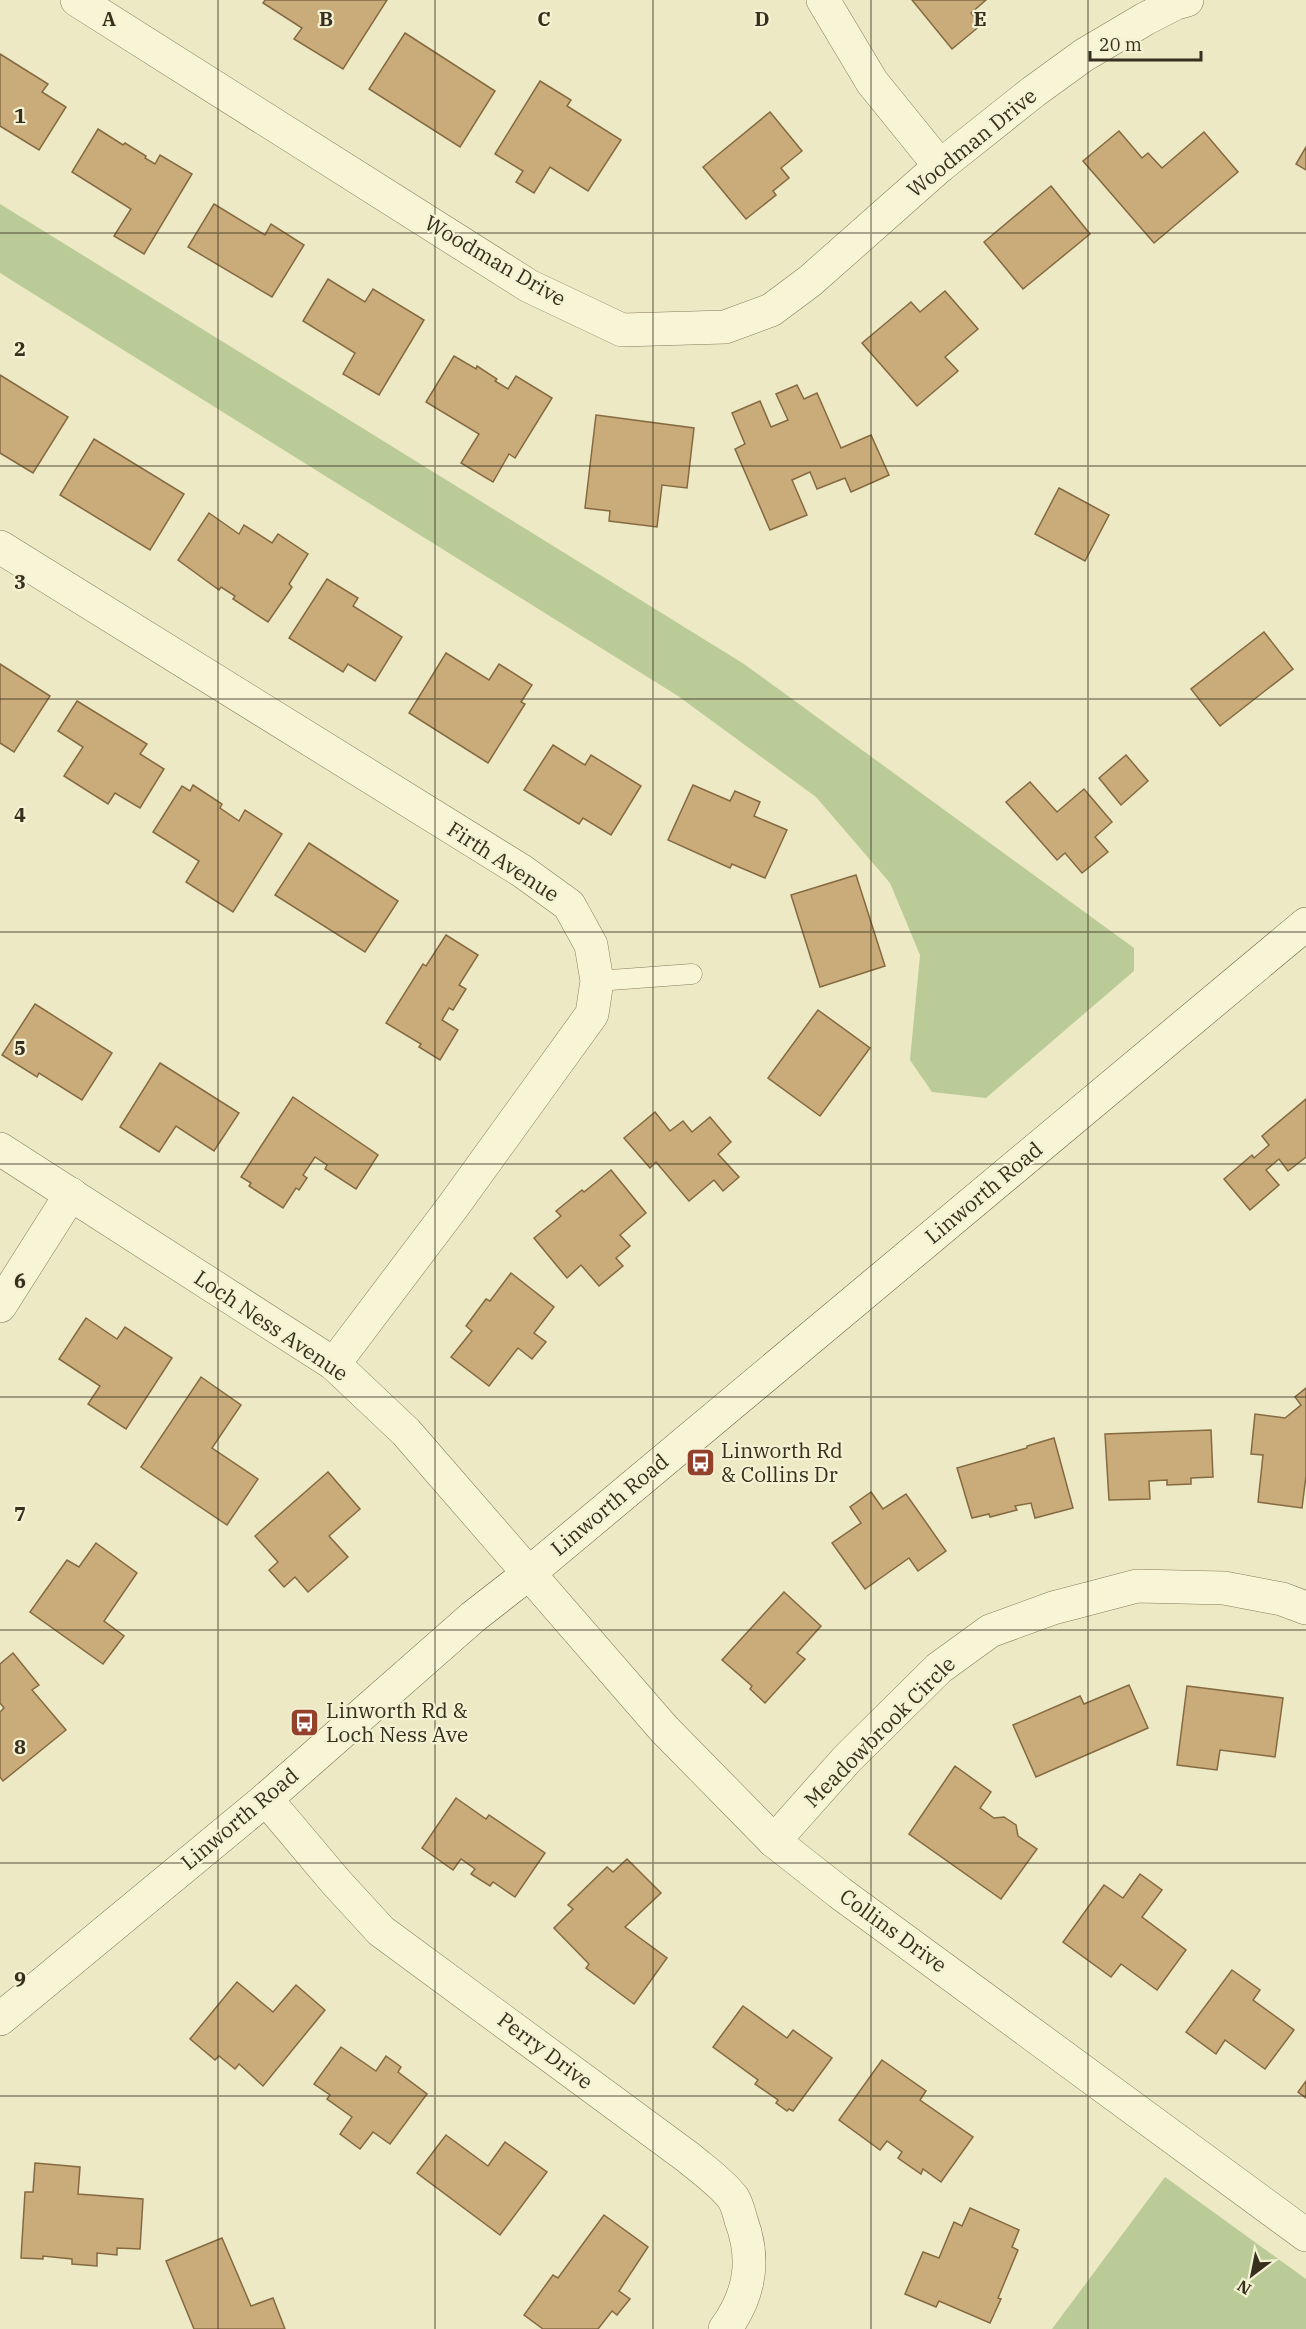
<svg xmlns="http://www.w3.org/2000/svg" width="1306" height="2329" font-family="'IBM Plex Serif',serif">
	<rect width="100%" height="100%" fill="#ede9c4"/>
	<g fill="#bacb98">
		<polygon points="0,204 744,664 1134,948 1134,971 986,1098 932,1092 910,1060 920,955 890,883 816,797 678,696 0,273"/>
		<polygon points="1165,2177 1306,2279 1306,2329 1052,2329"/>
	</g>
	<g fill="#caac7b" stroke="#856a41" stroke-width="1.5">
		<polygon points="265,0 387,0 343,69 294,39 302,28 263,3"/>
		<polygon points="912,0 986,0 971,13 981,25 952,49"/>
		<polygon points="405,33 495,91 460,147 369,89"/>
		<polygon points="0,54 48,84 42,92 66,107 39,150 0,126"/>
		<polygon points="540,81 571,100 567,106 621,140 588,191 550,167 534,193 516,182 523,171 495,154"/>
		<polygon points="770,112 802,151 781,168 789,178 773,191 776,195 746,219 703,167"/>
		<polygon points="98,129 123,145 125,143 146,156 145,158 155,164 160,155 192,174 144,254 114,236 131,209 72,172"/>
		<polygon points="1119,131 1142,158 1148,153 1162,168 1204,132 1238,172 1154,243 1083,161"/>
		<polygon points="1306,147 1306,170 1296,164"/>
		<polygon points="1051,186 1090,234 1023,289 984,242"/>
		<polygon points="214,204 265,235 271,224 304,245 272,297 188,247"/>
		<polygon points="328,279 365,302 373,289 424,320 379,395 343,374 355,353 303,321"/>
		<polygon points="945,291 978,329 945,357 958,371 917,406 862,343 911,302 920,312"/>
		<polygon points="454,356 476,369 477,366 497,379 495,381 508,389 516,376 552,398 515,458 509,454 493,482 461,463 479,434 426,402"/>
		<polygon points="0,375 68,417 33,473 0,453"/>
		<polygon points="797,385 804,399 817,393 841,448 871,435 889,475 851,492 845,478 817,489 810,472 792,480 807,515 770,530 735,449 745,444 732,413 760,401 771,427 788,420 776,394"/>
		<polygon points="596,415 694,428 687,488 662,485 657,527 609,521 610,511 585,508"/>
		<polygon points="94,439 184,494 150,550 60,495"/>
		<polygon points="1059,488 1109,515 1085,561 1035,534"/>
		<polygon points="209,513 239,534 244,525 272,543 278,534 308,554 289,584 292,587 268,622 233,599 235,596 221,587 219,590 178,560"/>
		<polygon points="327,579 358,598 353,606 402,637 375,681 348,664 343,672 289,638"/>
		<polygon points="1264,632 1293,669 1220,726 1191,689"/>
		<polygon points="446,653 489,680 499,664 532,685 521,702 525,704 488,763 409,713"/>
		<polygon points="0,664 50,696 14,752 0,743"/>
		<polygon points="77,701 147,744 140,754 164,769 140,808 115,793 108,804 64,776 83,747 58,731"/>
		<polygon points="553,745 585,765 591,755 641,786 611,835 583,818 579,824 524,790"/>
		<polygon points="1126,755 1148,781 1121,805 1099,778"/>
		<polygon points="1030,782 1057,812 1084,789 1112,822 1095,837 1108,852 1082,873 1065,853 1057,860 1006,802"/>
		<polygon points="193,785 222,804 220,808 239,821 245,810 282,834 233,912 186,882 199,861 153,832 182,786 190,791"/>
		<polygon points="693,785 730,801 735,791 760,802 754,816 787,830 765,878 732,864 730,868 668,840"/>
		<polygon points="309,843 398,901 365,952 275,895"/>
		<polygon points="856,875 885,966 820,987 791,895"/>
		<polygon points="446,935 478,955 459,985 466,989 453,1010 449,1008 442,1020 458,1030 440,1060 419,1047 421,1044 386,1023 423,964 426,966"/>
		<polygon points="35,1004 112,1053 82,1100 39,1073 37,1077 2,1055"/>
		<polygon points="818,1010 870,1048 820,1116 768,1078"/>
		<polygon points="160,1063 239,1113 214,1151 176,1126 159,1152 120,1127"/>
		<polygon points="293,1097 378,1155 356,1189 325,1169 327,1165 315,1157 303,1175 307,1178 299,1190 296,1188 283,1208 249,1186 251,1183 241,1177"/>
		<polygon points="1306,1099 1306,1157 1288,1171 1279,1159 1266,1170 1279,1185 1250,1210 1224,1179 1252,1155 1254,1158 1269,1145 1262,1136"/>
		<polygon points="655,1112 670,1131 683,1121 692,1132 710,1117 731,1142 718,1154 739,1177 723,1191 714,1180 689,1201 656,1162 650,1168 624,1138"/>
		<polygon points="611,1170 646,1213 620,1235 630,1246 616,1258 623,1266 599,1286 581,1265 567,1278 534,1238 561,1216 556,1211 582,1190 584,1192"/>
		<polygon points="511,1273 554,1307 534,1333 546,1342 532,1359 518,1348 489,1386 451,1357 472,1331 466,1326 486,1299 490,1301"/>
		<polygon points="86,1318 117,1339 125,1327 172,1358 126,1429 88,1404 100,1386 59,1359"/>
		<polygon points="201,1377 241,1405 212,1448 258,1479 227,1525 141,1467"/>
		<polygon points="1306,1388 1306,1476 1302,1508 1258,1502 1263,1455 1251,1454 1255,1414 1285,1418 1301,1405 1295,1397"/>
		<polygon points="1211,1430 1213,1477 1191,1478 1191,1484 1167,1485 1167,1480 1149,1481 1150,1499 1109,1500 1105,1434"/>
		<polygon points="1054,1438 1073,1508 1035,1518 1031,1503 1015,1506 1017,1510 990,1517 989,1514 972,1518 957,1468 1027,1448 1027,1446"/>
		<polygon points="328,1472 360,1509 329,1536 348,1557 308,1592 295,1577 284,1587 269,1570 278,1562 255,1536"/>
		<polygon points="871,1492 883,1509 906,1494 946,1551 918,1571 909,1558 865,1589 832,1543 861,1523 850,1507"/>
		<polygon points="96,1543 137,1573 104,1621 124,1636 103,1664 30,1612 67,1560 79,1567"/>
		<polygon points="784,1592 821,1626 797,1653 805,1659 765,1703 750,1689 752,1686 722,1660"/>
		<polygon points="13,1653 39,1685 32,1690 66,1730 3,1781 0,1777 0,1712 4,1708 0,1703 0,1664"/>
		<polygon points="1129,1685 1148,1728 1036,1777 1013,1725 1080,1696 1084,1704"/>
		<polygon points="1187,1686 1283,1698 1275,1757 1220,1750 1217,1770 1177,1765"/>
		<polygon points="955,1766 991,1792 980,1808 994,1818 1004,1817 1016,1825 1018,1836 1037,1849 1001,1899 909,1834"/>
		<polygon points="456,1798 486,1819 489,1815 545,1853 515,1897 493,1882 490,1886 471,1874 475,1869 461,1859 453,1870 422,1848"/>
		<polygon points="627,1859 661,1893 625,1927 667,1958 634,2004 586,1968 589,1964 554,1928 573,1909 568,1905 607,1867 613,1872"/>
		<polygon points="1140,1874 1162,1890 1142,1917 1186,1950 1157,1990 1121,1964 1111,1977 1063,1942 1104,1885 1123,1898"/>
		<polygon points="1232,1970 1260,1990 1253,2000 1294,2030 1265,2069 1225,2040 1216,2054 1186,2032"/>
		<polygon points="237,1982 273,2012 296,1985 325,2010 263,2086 239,2064 235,2069 219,2056 215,2060 190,2039"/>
		<polygon points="743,2006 787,2038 793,2030 832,2058 793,2111 789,2109 787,2111 776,2103 778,2100 755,2084 758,2080 713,2047"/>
		<polygon points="341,2047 376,2071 386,2056 401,2067 398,2072 427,2094 390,2144 373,2132 360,2149 340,2134 352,2117 327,2099 330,2095 314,2084"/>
		<polygon points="882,2060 926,2091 920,2100 973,2137 941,2182 923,2169 921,2174 898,2158 902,2152 887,2141 880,2150 839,2120"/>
		<polygon points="1306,2081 1306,2098 1298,2092"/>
		<polygon points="446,2135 488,2166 505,2142 547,2172 500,2235 417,2173"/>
		<polygon points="35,2163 80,2167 78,2194 143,2199 140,2249 117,2248 117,2255 97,2253 97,2266 72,2264 72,2259 43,2256 43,2259 21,2258 25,2192 33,2192"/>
		<polygon points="970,2208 1019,2230 1012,2247 1018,2250 998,2298 1001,2299 990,2323 939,2301 936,2307 905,2294 923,2252 939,2258 954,2222 962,2226"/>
		<polygon points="604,2215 648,2247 619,2291 630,2299 617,2315 612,2311 598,2329 543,2329 524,2315 553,2275 558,2278"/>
		<polygon points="222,2238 251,2306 273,2298 285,2329 194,2329 166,2261"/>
	</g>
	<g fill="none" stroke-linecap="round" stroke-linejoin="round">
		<defs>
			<polyline id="lane" points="597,981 692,974"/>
			<g id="street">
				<polyline points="77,0 529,286 622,330 725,327 771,310 810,281 940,166 1033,92 1084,55 1145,19 1176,3 1187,0"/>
				<polyline points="823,0 872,82 940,166"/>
				<polyline points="0,547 522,871 569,905 591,945 597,981 592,1014 454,1205 334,1364"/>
				<polyline points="0,1149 334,1364 406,1432 664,1729 774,1841 840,1893 1306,2235"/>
				<polyline points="0,1306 71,1194"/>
				<path d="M266 1799 336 1882 381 1931 689 2158C703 2170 722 2183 733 2198 737 2204 739 2213 741 2220 756 2260 750 2295 725 2329"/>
				<polyline points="774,1841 847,1759 939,1668 990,1631 1053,1608 1137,1586 1224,1588 1282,1599 1306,1608"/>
			</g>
			<polyline id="secondary" points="0,2019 266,1799 473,1617 528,1574 1306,924"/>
		</defs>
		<use href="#lane" stroke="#877b5b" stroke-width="21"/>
		<use href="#street" stroke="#877b5b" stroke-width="34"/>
		<use href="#secondary" stroke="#695c3e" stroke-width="34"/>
		<use href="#lane" stroke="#f8f5d7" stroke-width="20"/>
		<use href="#street" stroke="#f8f5d7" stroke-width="33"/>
		<use href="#secondary" stroke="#f8f5d7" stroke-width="33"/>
	</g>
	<path fill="none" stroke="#37301e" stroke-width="1.5" stroke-opacity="0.55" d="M218 0V2329M435 0V2329M653 0V2329M871 0V2329M1088 0V2329M0 233H1306M0 466H1306M0 699H1306M0 932H1306M0 1164H1306M0 1397H1306M0 1630H1306M0 1863H1306M0 2096H1306"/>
	<defs>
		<symbol id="bus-square" viewBox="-11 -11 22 22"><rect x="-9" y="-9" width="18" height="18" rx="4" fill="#94412c" stroke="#f4f2d3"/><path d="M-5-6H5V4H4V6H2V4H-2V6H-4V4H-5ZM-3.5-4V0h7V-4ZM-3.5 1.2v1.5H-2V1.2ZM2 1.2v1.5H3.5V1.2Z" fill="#fff"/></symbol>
	</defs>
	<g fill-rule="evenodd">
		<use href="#bus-square" x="684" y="1446" width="33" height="33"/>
		<use href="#bus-square" x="288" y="1706" width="33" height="33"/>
	</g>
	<g text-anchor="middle" stroke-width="4.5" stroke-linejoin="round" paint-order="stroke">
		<g font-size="21" fill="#37301e" stroke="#f4f2d3">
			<text transform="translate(972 143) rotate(-39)" y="7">Woodman Drive</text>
			<text transform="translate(495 261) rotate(30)" y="7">Woodman Drive</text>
			<text transform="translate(503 862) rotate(33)" y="7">Firth Avenue</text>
			<text transform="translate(984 1193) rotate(-40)" y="7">Linworth Road</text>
			<text transform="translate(271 1326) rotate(34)" y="7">Loch Ness Avenue</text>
			<text transform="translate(610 1505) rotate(-40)" y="7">Linworth Road</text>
			<text transform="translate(880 1732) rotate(-45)" y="7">Meadowbrook Circle</text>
			<text transform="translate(240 1819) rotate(-40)" y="7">Linworth Road</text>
			<text transform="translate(893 1931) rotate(36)" y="7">Collins Drive</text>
			<text transform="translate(545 2051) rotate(37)" y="7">Perry Drive</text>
		</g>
		<g font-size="21" fill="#37301e" stroke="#f4f2d3" text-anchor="start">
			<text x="721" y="1458">Linworth Rd<tspan x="721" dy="24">&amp; Collins Dr</tspan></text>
			<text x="326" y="1718">Linworth Rd &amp;<tspan x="326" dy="24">Loch Ness Ave</tspan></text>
		</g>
	</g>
	<g font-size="20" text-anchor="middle" font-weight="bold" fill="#37301e" stroke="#f4f2d3" stroke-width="4.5" stroke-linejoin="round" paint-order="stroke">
		<text x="109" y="26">A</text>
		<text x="326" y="26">B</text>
		<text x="544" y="26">C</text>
		<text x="762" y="26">D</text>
		<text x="980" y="26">E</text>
		<text x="20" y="123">1</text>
		<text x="20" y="356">2</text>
		<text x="20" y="589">3</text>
		<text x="20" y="822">4</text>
		<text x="20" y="1055">5</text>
		<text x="20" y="1288">6</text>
		<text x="20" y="1521">7</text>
		<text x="20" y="1754">8</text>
		<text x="20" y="1986">9</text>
	</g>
	<g transform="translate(1252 2275) rotate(212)" stroke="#f4f2d3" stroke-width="4.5" paint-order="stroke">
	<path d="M0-4.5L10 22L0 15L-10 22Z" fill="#37301e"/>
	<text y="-9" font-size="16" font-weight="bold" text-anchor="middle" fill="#37301e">N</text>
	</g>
	<path d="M1090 51v9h111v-9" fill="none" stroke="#37301e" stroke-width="3"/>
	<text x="1099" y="51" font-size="18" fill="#37301e" stroke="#f4f2d3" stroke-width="4.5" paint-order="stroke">20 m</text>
</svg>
